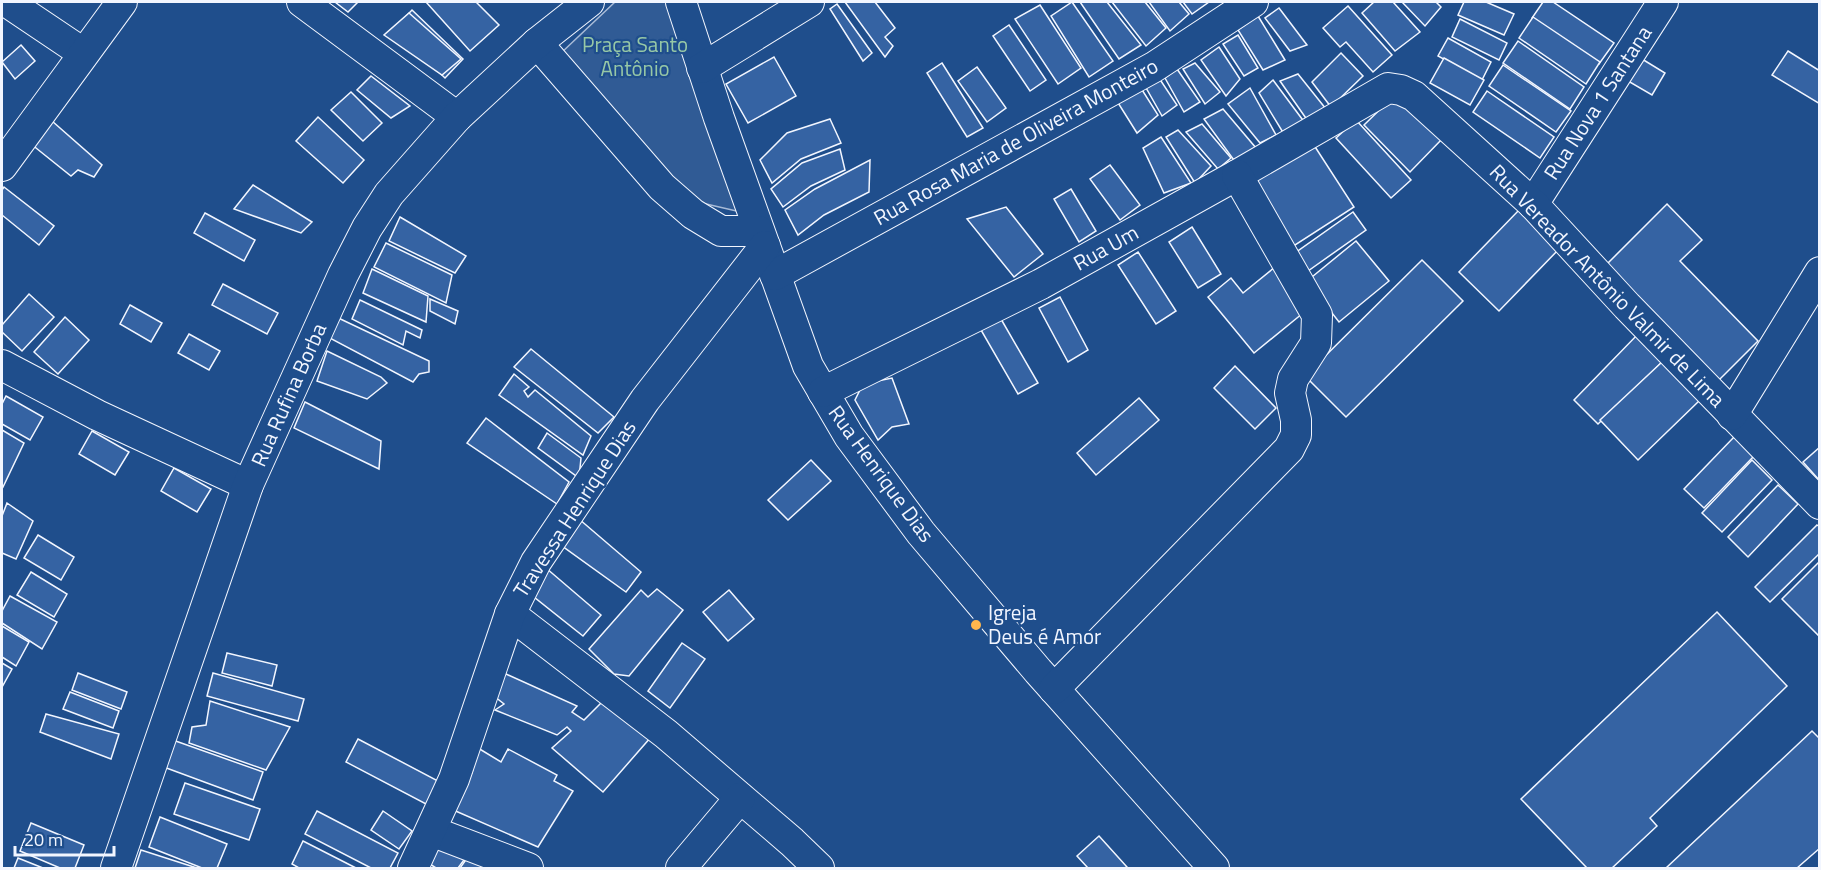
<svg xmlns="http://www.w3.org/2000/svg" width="1821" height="870" font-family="'Titillium Web',sans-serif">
	<rect width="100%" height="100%" fill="#1f4e8c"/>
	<polygon fill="#305b95" stroke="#a8bbd7" stroke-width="1.5" points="615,2 673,2 745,213 689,200 560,54"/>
	<g fill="#3563a3" stroke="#f2f6ff" stroke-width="1.5">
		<polygon points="335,2 358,2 348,12"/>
		<polygon points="426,2 476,2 499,25 470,51"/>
		<polygon points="845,2 875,2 895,28 885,37 893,46 885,57"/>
		<polygon points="1072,2 1113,61 1089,77 1051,16"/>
		<polygon points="1080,2 1107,2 1141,45 1119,59"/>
		<polygon points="1112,2 1145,2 1166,28 1146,46"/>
		<polygon points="1149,2 1179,2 1189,14 1170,31"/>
		<polygon points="1183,2 1209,2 1192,14"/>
		<polygon points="1374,2 1393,2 1420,32 1395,51 1362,13"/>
		<polygon points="1402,2 1436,2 1441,7 1425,26"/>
		<polygon points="1464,2 1486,2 1514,14 1504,35 1458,15"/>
		<polygon points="1543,2 1553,2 1614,43 1599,64 1532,18"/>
		<polygon points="837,4 872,53 863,61 830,9"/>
		<polygon points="1040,5 1081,68 1058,84 1015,19"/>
		<polygon points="1348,6 1392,55 1373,72 1346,42 1340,47 1323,28"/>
		<polygon points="1279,8 1307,45 1290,51 1265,18"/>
		<polygon points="412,10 463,59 445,78 394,29"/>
		<polygon points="409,13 461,59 442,75 384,35"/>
		<polygon points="1258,16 1285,60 1263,70 1238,30"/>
		<polygon points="1533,17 1600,62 1586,84 1519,38"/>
		<polygon points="1460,19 1507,43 1499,60 1452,37"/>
		<polygon points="1009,25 1046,80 1030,91 993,36"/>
		<polygon points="1238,35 1258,68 1244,76 1223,44"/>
		<polygon points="1448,38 1491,62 1482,80 1438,56"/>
		<polygon points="1518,41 1584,87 1570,109 1503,63"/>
		<polygon points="21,45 35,61 15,79 2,62"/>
		<polygon points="1219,47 1240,79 1226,96 1201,60"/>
		<polygon points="1788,51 1820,71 1820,104 1772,75"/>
		<polygon points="1341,53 1363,76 1331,107 1312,82"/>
		<polygon points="774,57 796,96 748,123 726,84"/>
		<polygon points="1444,58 1484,80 1470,105 1430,83"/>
		<polygon points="1642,59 1665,73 1652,95 1628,81"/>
		<polygon points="942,63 983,128 967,137 927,73"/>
		<polygon points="1195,63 1220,92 1205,104 1183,69"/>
		<polygon points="1503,65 1571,111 1556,132 1489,86"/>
		<polygon points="977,67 1006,108 987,122 958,81"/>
		<polygon points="1177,69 1200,102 1184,112 1165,78"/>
		<polygon points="1298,74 1326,109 1310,124 1280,81"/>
		<polygon points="371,76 410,106 391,118 357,90"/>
		<polygon points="1159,78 1177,105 1162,116 1145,86"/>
		<polygon points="1273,80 1305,123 1287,139 1259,93"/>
		<polygon points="1139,85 1158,115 1137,133 1115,98"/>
		<polygon points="1250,88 1276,135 1260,143 1228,104"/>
		<polygon points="1487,91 1554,137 1540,158 1473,112"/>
		<polygon points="351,92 382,123 363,141 331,110"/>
		<polygon points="1398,92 1443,138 1410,172 1364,125"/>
		<polygon points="1223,109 1256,148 1236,163 1204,119"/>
		<polygon points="318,117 364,160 343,183 296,141"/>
		<polygon points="830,119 841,143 801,159 772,183 760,160 787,133"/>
		<polygon points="1356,120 1411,180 1391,198 1336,138"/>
		<polygon points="52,121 102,165 94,177 78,170 71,176 31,144"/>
		<polygon points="1202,124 1231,158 1218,169 1186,132"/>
		<polygon points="1178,130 1211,166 1195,183 1166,137"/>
		<polygon points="1161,137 1191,183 1164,193 1143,148"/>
		<polygon points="1310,139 1354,207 1292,247 1248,180"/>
		<polygon points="840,149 845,170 811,186 783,207 771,189 802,163"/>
		<polygon points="870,160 869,192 824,215 798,235 785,210 815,189"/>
		<polygon points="1110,165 1140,205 1120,220 1090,179"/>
		<polygon points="253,185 312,222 301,233 234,209"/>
		<polygon points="4,187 54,226 39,245 2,215 2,190"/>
		<polygon points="1071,189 1096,231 1079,242 1054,199"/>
		<polygon points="1667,204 1702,240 1680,261 1758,341 1715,384 1601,270"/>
		<polygon points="1006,207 1043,254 1014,277 967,219"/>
		<polygon points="1519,210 1559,249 1499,311 1459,272"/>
		<polygon points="1353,212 1366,230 1308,271 1295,253"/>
		<polygon points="205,213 255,240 244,261 194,233"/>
		<polygon points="400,217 466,256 455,273 389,241"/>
		<polygon points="1192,227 1221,274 1198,288 1169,242"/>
		<polygon points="1356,241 1389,281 1339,322 1307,281"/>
		<polygon points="386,243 452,275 446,303 374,267"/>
		<polygon points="1138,252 1176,311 1156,324 1118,265"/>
		<polygon points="1422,260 1463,301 1346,417 1305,376"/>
		<polygon points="1275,267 1308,309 1254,353 1208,297 1231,278 1243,293"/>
		<polygon points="372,269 428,296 426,322 363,293"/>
		<polygon points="223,284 278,313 267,334 212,305"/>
		<polygon points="29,294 54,317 22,351 2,332 2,325"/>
		<polygon points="1060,297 1088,350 1068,362 1039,308"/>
		<polygon points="430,299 458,311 455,324 430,311"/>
		<polygon points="360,300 422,330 420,338 406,331 403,345 352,319"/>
		<polygon points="130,305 162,323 151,342 120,324"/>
		<polygon points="332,315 429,361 429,372 419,374 413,382 324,335"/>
		<polygon points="65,317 89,340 58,374 34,352"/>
		<polygon points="1001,319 1038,383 1018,394 981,330"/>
		<polygon points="189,334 220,351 209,370 178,353"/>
		<polygon points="1638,334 1662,362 1598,424 1574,400"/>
		<polygon points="531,349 614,417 598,433 514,367"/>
		<polygon points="327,351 381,377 387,383 367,399 317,381"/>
		<polygon points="1662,362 1699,401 1638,460 1600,420"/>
		<polygon points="1235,366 1276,408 1255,429 1214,388"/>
		<polygon points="514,374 529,387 524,391 528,397 535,390 591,436 583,455 499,395"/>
		<polygon points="892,378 909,424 892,427 878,440 855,400 863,384"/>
		<polygon points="6,396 43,417 30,440 2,424 2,404"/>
		<polygon points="1139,398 1159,420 1096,475 1077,453"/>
		<polygon points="305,402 381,441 379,469 294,428"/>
		<polygon points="486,418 569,482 557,504 467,443"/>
		<polygon points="2,430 24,443 3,487 2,486"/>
		<polygon points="92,431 129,452 115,475 79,454"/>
		<polygon points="547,433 581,458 579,478 538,448"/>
		<polygon points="1734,437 1754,456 1704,508 1684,489"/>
		<polygon points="1820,447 1820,481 1803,462"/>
		<polygon points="811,460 831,481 788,520 768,500"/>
		<polygon points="1752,460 1772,480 1722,532 1702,513"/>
		<polygon points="174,468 211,489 197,512 161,491"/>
		<polygon points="1778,485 1798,504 1748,557 1728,537"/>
		<polygon points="7,503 33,521 16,559 2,553 2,516"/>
		<polygon points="579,519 641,572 626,592 558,543"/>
		<polygon points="1817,525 1820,527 1820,553 1770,602 1755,587"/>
		<polygon points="38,535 74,557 61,580 24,558"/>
		<polygon points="1820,561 1820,634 1818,635 1782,599"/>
		<polygon points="546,568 601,615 583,636 529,593"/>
		<polygon points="31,572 67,594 54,617 17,595"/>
		<polygon points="657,589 683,610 629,676 614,674 589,649 641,590 648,597"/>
		<polygon points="729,590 754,619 728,641 703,612"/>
		<polygon points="10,596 57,622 42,649 2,623 2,611"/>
		<polygon points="1717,612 1787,686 1650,818 1657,826 1612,868 1587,868 1521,799"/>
		<polygon points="2,626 29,642 16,666 2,657"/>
		<polygon points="682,643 705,659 670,708 648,691"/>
		<polygon points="227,653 277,665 272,686 222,673"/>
		<polygon points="2,663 12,669 2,687"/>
		<polygon points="78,673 127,692 121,709 72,690"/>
		<polygon points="213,673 304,699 298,721 207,696"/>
		<polygon points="506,674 577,706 572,712 584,720 606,698 651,737 603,792 552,748 571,731 567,727 557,735 495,710 504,704 490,693"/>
		<polygon points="70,692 119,711 113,728 63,709"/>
		<polygon points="210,701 290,727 266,770 189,743 192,727 206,725"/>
		<polygon points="46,714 119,734 111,759 40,732"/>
		<polygon points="1812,731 1820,739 1820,848 1797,868 1666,868"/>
		<polygon points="170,739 263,772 253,800 161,766"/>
		<polygon points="358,739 438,781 426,804 346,762"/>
		<polygon points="478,748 501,762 508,749 557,775 554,781 573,791 538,847 451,809 463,772 472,773"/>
		<polygon points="185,783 260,809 249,840 174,814"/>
		<polygon points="317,811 398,853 390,868 371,868 305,834"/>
		<polygon points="383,811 412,831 399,849 371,830"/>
		<polygon points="160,817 227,844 217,868 202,868 149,847"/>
		<polygon points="31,823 84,845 75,868 60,868 20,851"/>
		<polygon points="1099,836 1127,867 1125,868 1088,868 1077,856"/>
		<polygon points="303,841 356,868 299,868 292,864"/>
		<polygon points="435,841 464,860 458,868 436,868 422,859"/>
		<polygon points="141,850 197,868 135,868"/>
		<polygon points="470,854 491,868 460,868"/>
		<polygon points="18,858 43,868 14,868"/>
	</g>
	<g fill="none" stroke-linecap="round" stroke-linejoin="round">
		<defs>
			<g id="minor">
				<polyline points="7,2 83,53"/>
				<polyline points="302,2 457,117"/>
				<polyline points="681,2 719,118 808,366 849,436 921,533 1038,671 1214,868"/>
				<polyline points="537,43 662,187 693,214 721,231 759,231"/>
				<polyline points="702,68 809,2"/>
				<polyline points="2,166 122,2"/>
				<polyline points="1533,204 1663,2"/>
				<polyline points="775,275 1154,67 1253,2"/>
				<polyline points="2,365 97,415 248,485"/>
				<polyline points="823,392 1041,284 1237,175 1388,88 1401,90 1414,96 1533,204 1627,306 1820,504"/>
				<polyline points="1732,415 1820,272"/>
				<polyline points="510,614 666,734 792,842 819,868"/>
				<polyline points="1054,689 1289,449 1296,435 1296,420 1290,393 1293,379 1316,343 1317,315 1237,175"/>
				<polyline points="431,831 528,868"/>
				<polyline points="116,868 248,485 343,275 367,228 389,194 457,117 537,43 589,2"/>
				<polyline points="413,868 454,779 510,614 536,562 645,400 765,246"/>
				<polyline points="681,868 740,798"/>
			</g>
		</defs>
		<use href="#minor" stroke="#f2f6ff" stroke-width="32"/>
		<use href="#minor" stroke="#1f4e8c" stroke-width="30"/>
	</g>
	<circle fill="#ffb74d" stroke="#1f4e8c" stroke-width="2" cx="976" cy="625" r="6"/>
	<g text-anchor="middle" stroke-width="4.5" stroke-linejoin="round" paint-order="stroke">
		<g font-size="21" fill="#97c8a6" stroke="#1f4e8c">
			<text x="635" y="52">Praça Santo<tspan x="635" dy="24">Antônio</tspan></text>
		</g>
		<g font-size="21" fill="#f2f6ff" stroke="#1f4e8c">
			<text transform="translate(1598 103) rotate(-57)" y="7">Rua Nova 1 Santana</text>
			<text transform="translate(1016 142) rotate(-29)" y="7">Rua Rosa Maria de Oliveira Monteiro</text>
			<text transform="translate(1106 248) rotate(-29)" y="7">Rua Um</text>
			<text transform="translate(1607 286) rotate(46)" y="7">Rua Vereador Antônio Valmir de Lima</text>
			<text transform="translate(289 395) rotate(-66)" y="7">Rua Rufina Borba</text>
			<text transform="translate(881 474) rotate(54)" y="7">Rua Henrique Dias</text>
			<text transform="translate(575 509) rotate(-57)" y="7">Travessa Henrique Dias</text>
		</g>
		<g font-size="21" fill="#f2f6ff" stroke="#1f4e8c" text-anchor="start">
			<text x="988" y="620">Igreja<tspan x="988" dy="24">Deus é Amor</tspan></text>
		</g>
	</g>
	<rect width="1821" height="870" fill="none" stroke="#f2f6ff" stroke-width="6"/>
	<path d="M15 846v9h99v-9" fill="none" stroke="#f2f6ff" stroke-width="3"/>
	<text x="24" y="846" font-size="18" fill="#f2f6ff" stroke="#1f4e8c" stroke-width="4.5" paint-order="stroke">20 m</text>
</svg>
